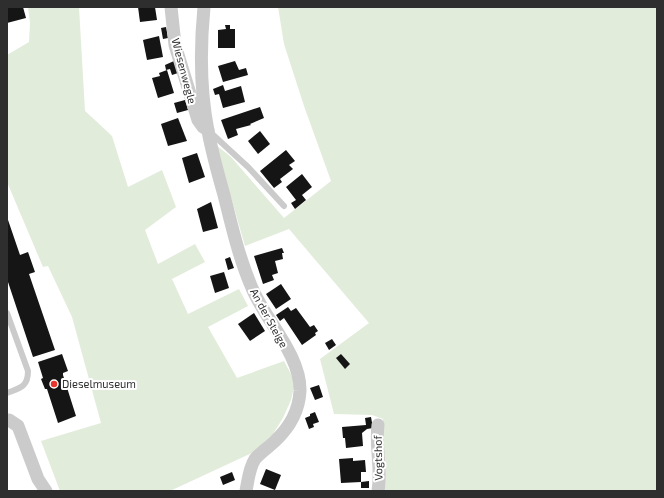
<svg xmlns="http://www.w3.org/2000/svg" width="664" height="498" font-family="'Exo 2',sans-serif">
	<rect width="100%" height="100%" fill="#fff"/>
	<g fill="#e2ecdb">
		<polygon points="28,7 79,7 85,111 96,121 112,136 128,187 162,170 176,207 145,230 158,264 195,244 205,262 172,279 188,314 239,289 248,306 208,327 237,378 284,361 293,378 294,387 291,400 283,418 273,434 254,452 170,491 60,491 41,441 101,423 72,317 48,266 43,267 7,182 7,55 29,42 30,23"/>
		<polygon points="278,7 657,7 657,491 381,491 380,434 383,419 372,415 334,414 320,359 369,323 289,229 245,246 216,145 231,157 284,218 331,181 304,106 284,44"/>
	</g>
	<g fill="#151515">
		<polygon points="7,7 23,7 26,18 7,23"/>
		<polygon points="138,7 155,7 157,20 140,22"/>
		<polygon points="225,25 230,25 230,29 235,29 235,48 218,48 218,30 226,29"/>
		<polygon points="166,27 168,38 163,39 161,28"/>
		<polygon points="159,36 163,57 147,60 143,40"/>
		<polygon points="174,61 178,73 172,75 170,69 166,70 165,65"/>
		<polygon points="235,61 239,70 246,68 248,75 223,82 218,66"/>
		<polygon points="167,70 174,93 158,98 152,78 160,76 159,73"/>
		<polygon points="223,85 225,91 241,86 245,102 223,108 219,94 215,95 213,89"/>
		<polygon points="185,100 188,110 177,113 174,103"/>
		<polygon points="260,107 264,118 250,124 251,125 236,129 238,135 228,139 221,120"/>
		<polygon points="178,118 187,141 168,146 161,124"/>
		<polygon points="260,131 270,144 258,154 248,141"/>
		<polygon points="286,150 295,161 289,165 293,169 280,179 282,182 274,188 260,171"/>
		<polygon points="197,153 205,177 189,183 182,158"/>
		<polygon points="302,174 312,187 302,195 306,200 295,209 291,203 296,200 286,187"/>
		<polygon points="211,202 218,228 203,232 197,209"/>
		<polygon points="7,217 20,255 28,252 35,272 29,274 55,350 33,357 8,282 7,283"/>
		<polygon points="282,248 284,253 282,253 283,259 275,261 278,273 272,275 274,280 263,284 254,256"/>
		<polygon points="230,257 234,268 228,270 225,259"/>
		<polygon points="224,272 229,288 215,293 210,276"/>
		<polygon points="281,284 291,299 276,309 266,294"/>
		<polygon points="288,307 291,311 296,308 310,327 314,325 318,331 315,333 316,335 302,345 284,318 280,321 276,315"/>
		<polygon points="254,313 265,331 250,341 238,324"/>
		<polygon points="332,339 336,345 329,350 325,343"/>
		<polygon points="62,354 68,371 63,373 63,375 76,416 58,423 47,389 45,389 41,379 43,378 38,362"/>
		<polygon points="341,354 350,364 345,369 336,358"/>
		<polygon points="319,385 323,397 315,400 310,388"/>
		<polygon points="315,412 319,422 313,424 314,427 309,429 305,418 310,416 310,414"/>
		<polygon points="371,417 373,428 367,429 362,433 363,446 346,448 345,438 343,438 342,427 366,425 365,418"/>
		<polygon points="353,458 353,461 365,460 366,472 361,472 361,482 369,481 369,488 361,488 361,482 341,483 339,459"/>
		<polygon points="266,469 281,475 275,490 260,484"/>
		<polygon points="232,472 235,480 223,485 220,477"/>
	</g>
	<g fill="none" stroke-linecap="round" stroke-linejoin="round">
		<g stroke="#cbcbcb" stroke-width="6">
			<polyline points="210,132 248,167 284,206"/>
			<path d="M7 313 28 371C28 387 20 388 7 393"/>
		</g>
		<g stroke="#cbcbcb" stroke-width="13">
			<polyline points="171,7 175,45 198,120 203,127 208,130"/>
			<path d="M204 7C200 48 200 90 208 131 212 152 218 174 224 195 232 227 239 258 252 288 265 320 301 355 300 391 299 411 290 427 275 441 269 447 261 452 255 459 249 468 248 481 246 491"/>
			<polyline points="7,420 9,420 18,426 38,479 46,491"/>
			<path d="M378 425C375 447 382 469 378 491"/>
		</g>
	</g>
	<circle fill="#e9362c" stroke="#fff" stroke-width="1.5" cx="54" cy="384" r="4"/>
	<g text-anchor="middle" stroke-width="4" stroke-linejoin="round" paint-order="stroke">
		<g font-size="11" fill="#2e2e2e" stroke="#fff">
			<text transform="translate(184 71) rotate(75)" y="4">Wiesenwegle</text>
			<text transform="translate(269 318) rotate(61)" y="4">An der Steige</text>
			<text transform="translate(378 458) rotate(-91)" y="4">Vogtshof</text>
		</g>
		<g font-size="11" fill="#2e2e2e" stroke="#fff" text-anchor="start">
			<text x="62" y="388">Dieselmuseum</text>
		</g>
	</g>
	<rect width="664" height="498" fill="none" stroke="#2e2e2e" stroke-width="16"/>
</svg>
